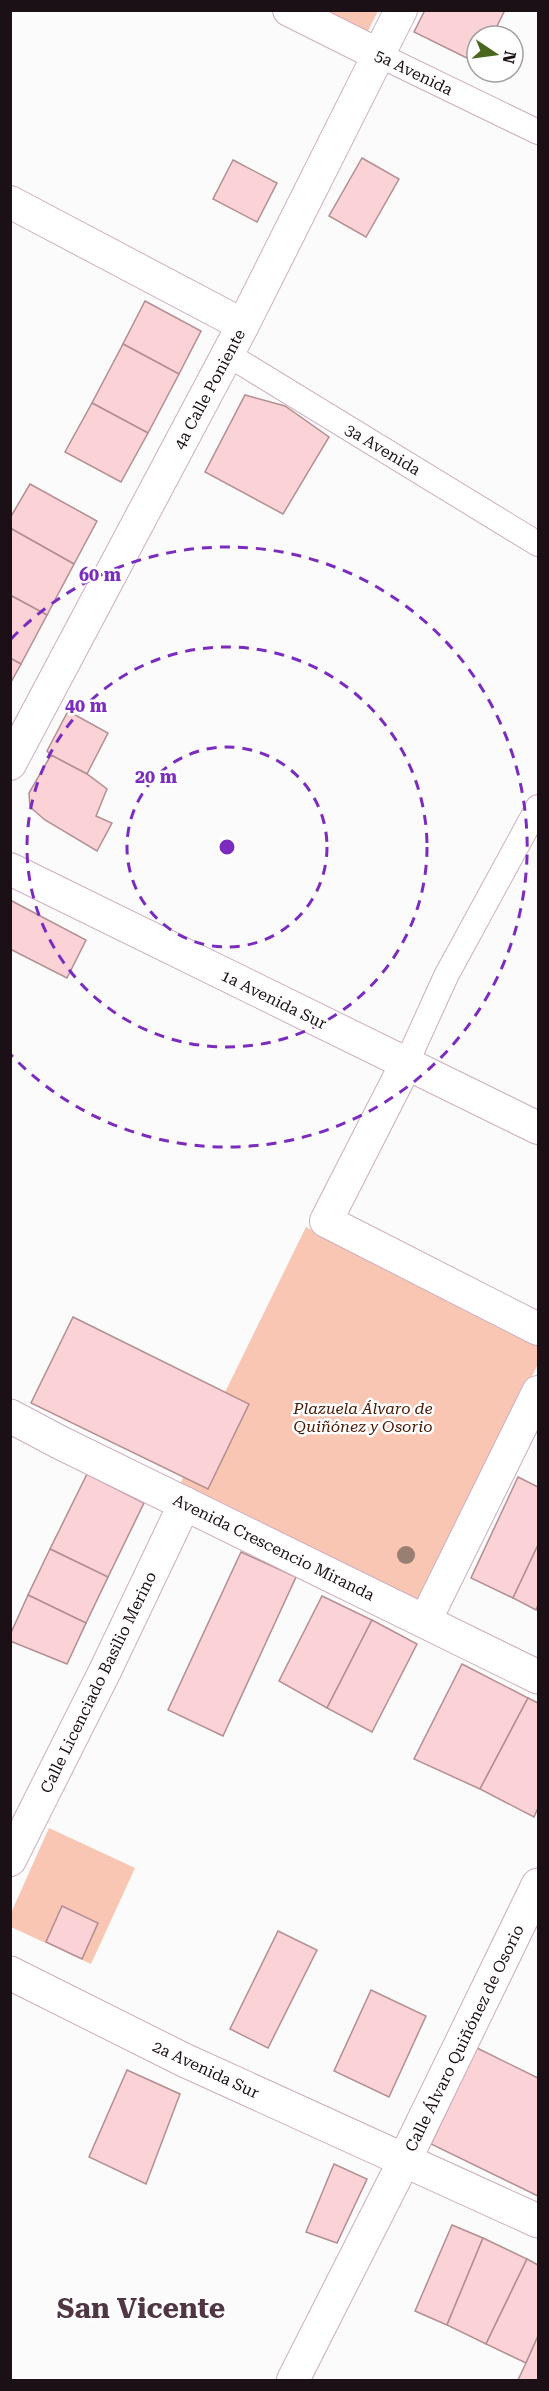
<svg xmlns="http://www.w3.org/2000/svg" width="549" height="2391" font-family="'Roboto Serif',serif">
	<rect width="100%" height="100%" fill="#fbfbfb"/>
	<g fill="#f9c6b3">
		<polygon points="322,11 378,11 367,33"/>
		<polygon points="306,1227 538,1343 538,1364 422,1602 180,1484"/>
		<polygon points="49,1828 135,1868 91,1964 11,1927 11,1913"/>
	</g>
	<g fill="#fbd3d6" stroke="#b38e92" stroke-width="1.5">
		<polygon points="425,10 505,10 492,36 477,36 477,63 414,32"/>
		<polygon points="362,158 399,179 366,237 329,216"/>
		<polygon points="233,160 277,183 257,222 213,199"/>
		<polygon points="145,301 201,331 179,374 123,344"/>
		<polygon points="123,344 179,374 148,433 92,403"/>
		<polygon points="245,395 285,406 329,437 283,514 205,472"/>
		<polygon points="92,403 148,433 121,482 65,452"/>
		<polygon points="30,484 97,521 74,564 10,528 10,518"/>
		<polygon points="10,528 74,564 47,615 10,595"/>
		<polygon points="10,595 47,615 21,664 10,658"/>
		<polygon points="10,658 21,664 10,684"/>
		<polygon points="68,711 108,733 87,774 51,755 47,751"/>
		<polygon points="51,755 87,774 107,789 96,816 112,823 97,851 45,820 30,807 29,793"/>
		<polygon points="10,900 86,940 67,978 10,949"/>
		<polygon points="73,1317 249,1404 208,1489 31,1403"/>
		<polygon points="87,1474 144,1503 108,1577 50,1549"/>
		<polygon points="518,1477 538,1487 538,1545 513,1598 471,1578"/>
		<polygon points="538,1545 538,1605 536,1610 513,1598"/>
		<polygon points="50,1549 108,1577 86,1623 28,1595"/>
		<polygon points="241,1552 296,1577 223,1736 168,1710"/>
		<polygon points="28,1595 86,1623 67,1664 10,1641 10,1635"/>
		<polygon points="322,1596 372,1620 327,1708 279,1681"/>
		<polygon points="372,1620 417,1644 372,1732 327,1708"/>
		<polygon points="462,1664 528,1698 480,1789 414,1759"/>
		<polygon points="528,1698 538,1703 538,1808 534,1817 480,1789"/>
		<polygon points="62,1906 98,1923 82,1959 46,1942"/>
		<polygon points="278,1931 317,1950 268,2048 230,2029"/>
		<polygon points="371,1990 426,2016 389,2097 334,2071"/>
		<polygon points="477,2048 538,2078 538,2196 431,2144"/>
		<polygon points="127,2070 180,2094 146,2184 89,2157"/>
		<polygon points="334,2164 367,2179 337,2243 306,2232"/>
		<polygon points="452,2225 483,2238 447,2325 415,2311"/>
		<polygon points="483,2238 527,2259 486,2344 447,2325"/>
		<polygon points="527,2259 538,2265 538,2336 526,2363 486,2344"/>
		<polygon points="538,2336 538,2380 518,2380 526,2363"/>
	</g>
	<g fill="none" stroke-linecap="round" stroke-linejoin="round">
		<defs>
			<g id="pedestrian">
				<polyline points="379,55 538,132"/>
				<polyline points="227,354 538,544"/>
				<polyline points="406,1064 446,976 538,807"/>
			</g>
			<g id="minor">
				<polyline points="289,10 379,55"/>
				<polyline points="10,202 243,325"/>
				<polyline points="10,764 243,325 401,10"/>
				<polyline points="10,869 538,1128"/>
				<polyline points="406,1064 326,1221 538,1329"/>
				<polyline points="425,1621 538,1392"/>
				<polyline points="10,1860 105,1671 185,1503"/>
				<polyline points="293,2380 405,2159"/>
			</g>
			<polyline id="tertiary" points="405,2159 538,1885"/>
			<g id="secondary">
				<polyline points="10,1416 59,1442 538,1677"/>
				<polyline points="10,1973 184,2060 538,2221"/>
			</g>
		</defs>
		<use href="#pedestrian" stroke="#ceaec0" stroke-width="26"/>
		<use href="#minor" stroke="#ceaec0" stroke-width="34"/>
		<use href="#tertiary" stroke="#ceaec0" stroke-width="35"/>
		<use href="#secondary" stroke="#ceaec0" stroke-width="35"/>
		<use href="#pedestrian" stroke="#fff" stroke-width="24"/>
		<use href="#minor" stroke="#fff" stroke-width="32"/>
		<use href="#tertiary" stroke="#fff" stroke-width="33"/>
		<use href="#secondary" stroke="#fff" stroke-width="33"/>
	</g>
	<circle fill="#997e72" cx="406" cy="1555" r="9"/>
	<g fill="none" stroke="#7b2cbf" stroke-width="3" stroke-dasharray="10 8">
		<circle cx="227" cy="847" r="100"/>
		<circle cx="227" cy="847" r="200"/>
		<path d="M11 639A300 300 0 1 1 11 1055"/>
	</g>
	<g text-anchor="middle" stroke-width="5" stroke-linejoin="round" paint-order="stroke">
		<g font-size="16" fill="#1b1016" stroke="#fff">
			<text transform="translate(414 72) rotate(26)" y="6">5a Avenida</text>
			<text transform="translate(209 389) rotate(-62)" y="6">4a Calle Poniente</text>
			<text transform="translate(383 449) rotate(31)" y="6">3a Avenida</text>
			<text transform="translate(274 999) rotate(26)" y="6">1a Avenida Sur</text>
			<text transform="translate(274 1547) rotate(26)" y="6">Avenida Crescencio Miranda</text>
			<text transform="translate(98 1682) rotate(-64)" y="6">Calle Licenciado Basilio Merino</text>
			<text transform="translate(464 2038) rotate(-64)" y="6">Calle Álvaro Quiñónez de Osorio</text>
			<text transform="translate(206 2069) rotate(25)" y="6">2a Avenida Sur</text>
		</g>
		<g font-size="16" font-style="italic" fill="#491802" stroke="#fff">
			<text x="363" y="1414">Plazuela Álvaro de<tspan x="363" dy="18">Quiñónez y Osorio</tspan></text>
		</g>
		<g font-size="28" font-weight="bold" fill="#503645" stroke="#fff">
			<text x="141" y="2318">San Vicente</text>
		</g>
	</g>
	<circle cx="227" cy="847" r="9" fill="#7b2cbf" stroke="#fff" stroke-width="3"/>
	<g font-size="18" text-anchor="middle" font-weight="bold" fill="#7b2cbf" stroke="#fff" stroke-width="5" stroke-linejoin="round" paint-order="stroke">
		<text x="100" y="581">60 m</text>
		<text x="86" y="712">40 m</text>
		<text x="156" y="783">20 m</text>
	</g>
	<rect width="549" height="2391" fill="none" stroke="#1b1016" stroke-width="24"/>
	<g transform="translate(495 54) rotate(103)"><circle r="28" fill="#ffffff" stroke="#a49fa2" stroke-width="1.5"/>
	<path d="M0-4.5L10 22L0 15L-10 22Z" fill="#49681d"/>
	<text y="-9" font-size="16" font-weight="bold" text-anchor="middle" fill="#1b1016">N</text>
	</g>
</svg>
